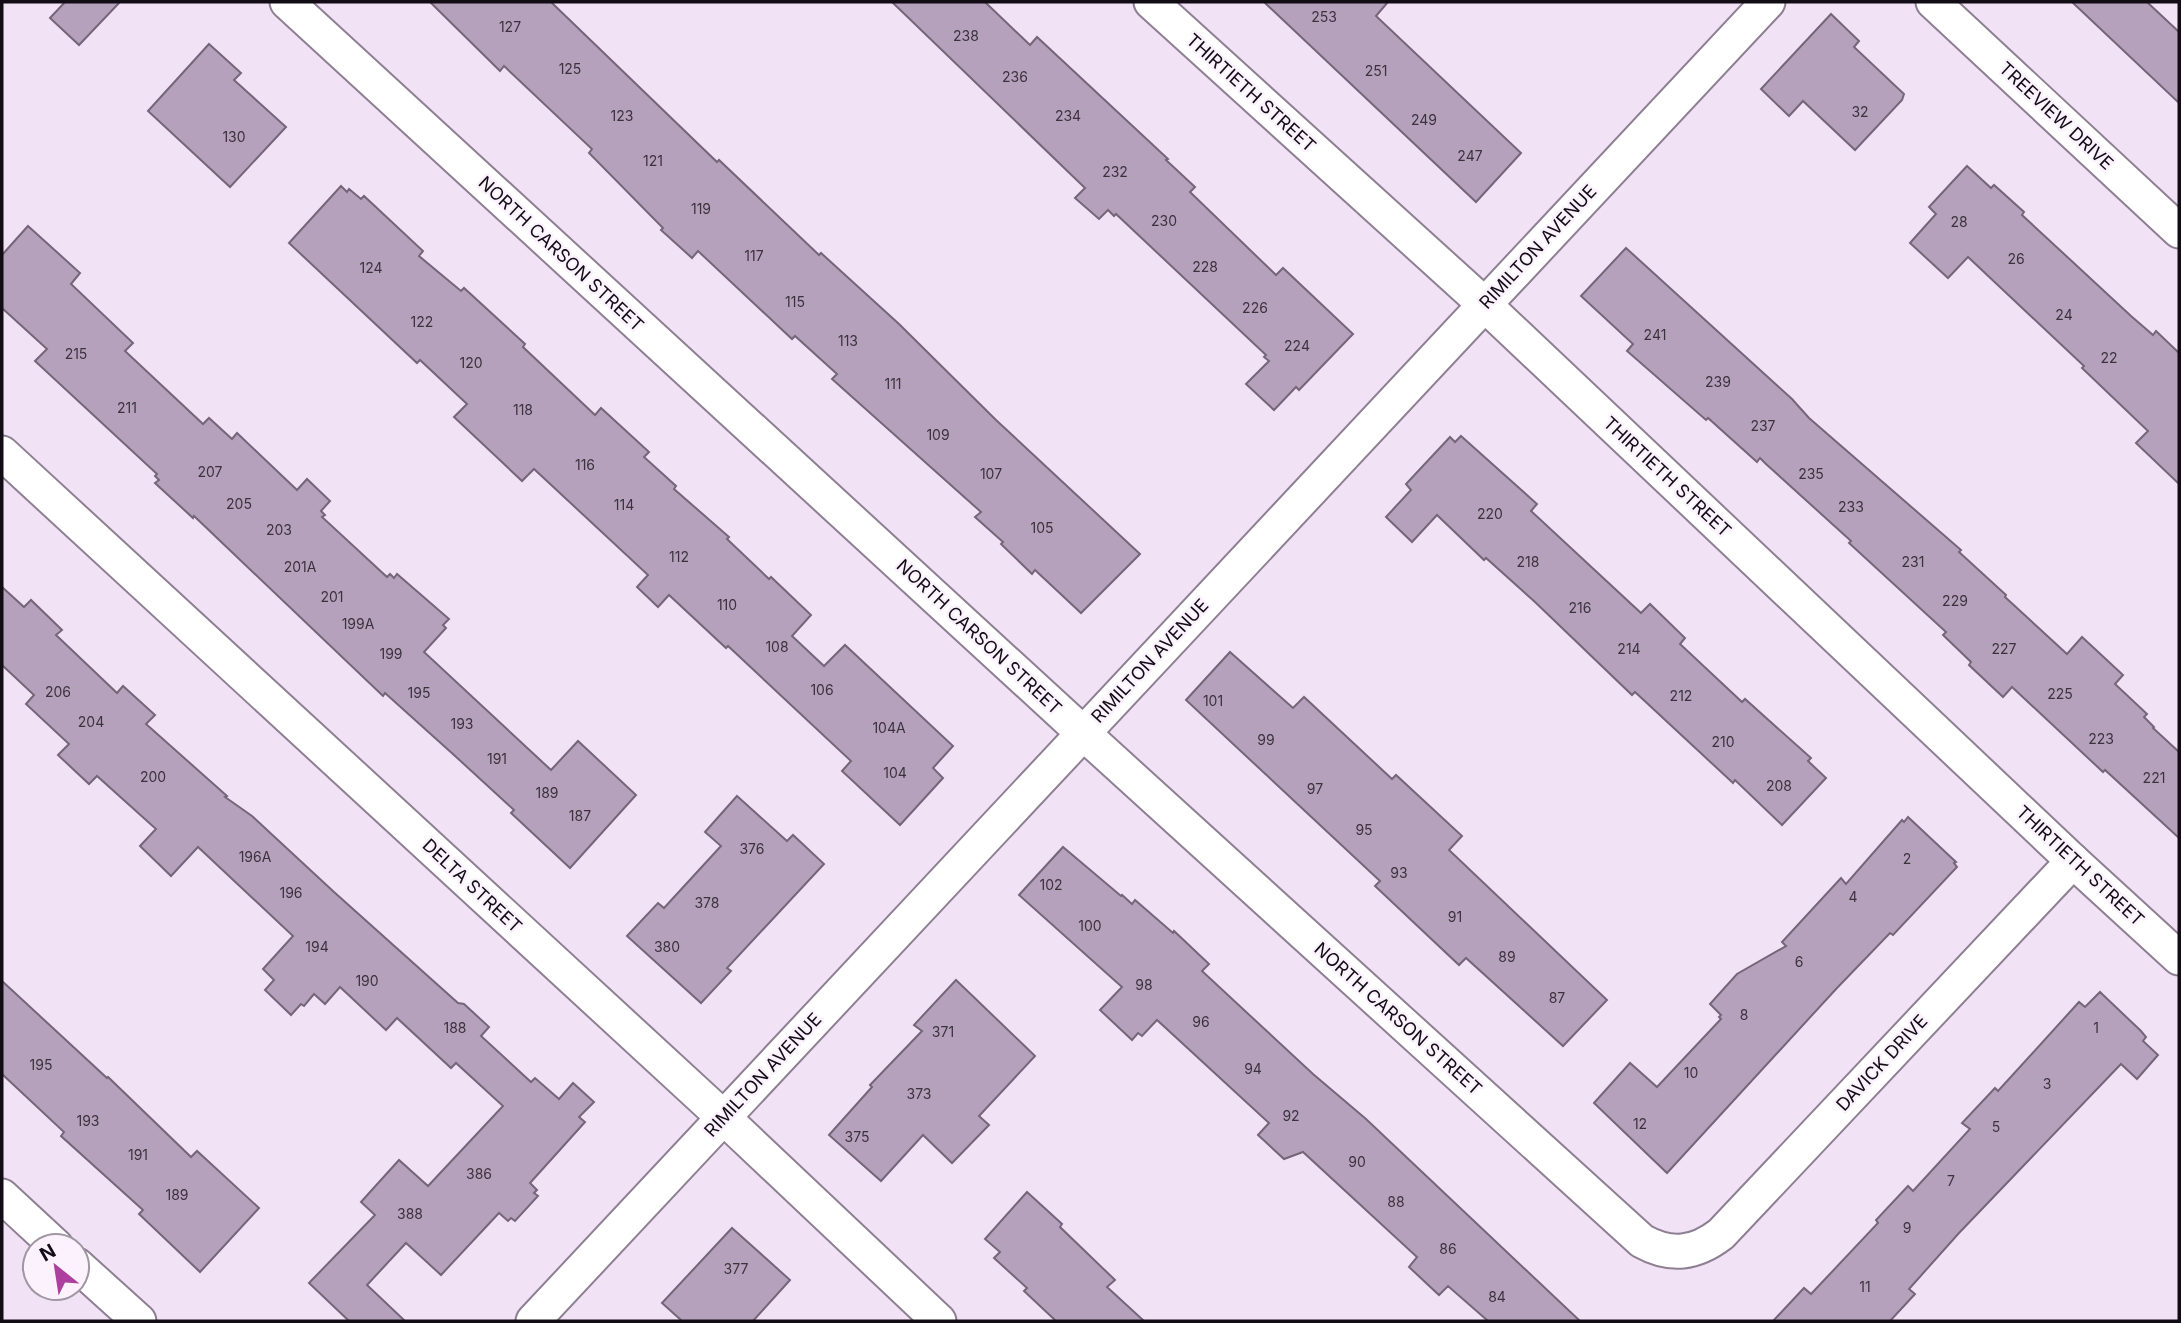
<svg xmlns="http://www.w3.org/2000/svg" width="2181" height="1323" font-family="Inter,sans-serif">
	<rect width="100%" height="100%" fill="#f1e2f6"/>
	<g fill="#b6a1bc" stroke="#746678" stroke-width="2">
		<polygon points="65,2 120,2 79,45 50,18"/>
		<polygon points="430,2 551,2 717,162 719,160 819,255 821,253 899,324 996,420 1140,554 1081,613 1035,570 1032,574 1001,544 1003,542 975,517 981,512 832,379 837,374 795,336 792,339 698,251 692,258 661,230 663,228 589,153 592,149 504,66 500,71"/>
		<polygon points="892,2 985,2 1030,45 1037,37 1168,159 1166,160 1195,187 1190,192 1276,275 1283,268 1353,334 1299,390 1296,387 1274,410 1246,384 1269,361 1264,357 1266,355 1116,214 1114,216 1108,210 1099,219 1075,198 1085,188"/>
		<polygon points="1264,2 1388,2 1376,16 1521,153 1476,202"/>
		<polygon points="2072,2 2147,2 2179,32 2179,103"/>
		<polygon points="1831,14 1859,41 1854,47 1904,94 1902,100 1855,150 1803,101 1789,116 1761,89"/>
		<polygon points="209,44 241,73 234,80 286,127 230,187 148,111"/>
		<polygon points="1967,166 1991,188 1994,185 2024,212 2022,215 2131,316 2153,335 2156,331 2179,353 2179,484 2136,443 2148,431 2082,368 2084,366 1968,257 1948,278 1910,243 1936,214 1929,207"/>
		<polygon points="341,186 347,192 349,189 361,199 364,196 423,251 419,256 461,291 464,288 525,344 523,347 595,415 601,408 649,452 644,457 676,486 674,489 729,537 727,539 769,579 771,577 811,615 792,636 824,666 845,645 953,746 933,768 943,778 900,825 842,771 851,761 728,646 726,648 669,595 658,607 637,587 648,575 534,469 522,481 454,417 467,404 420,360 417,363 289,243"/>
		<polygon points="28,226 80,273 71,284 133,343 125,351 203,424 209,418 232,439 237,433 297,490 307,479 330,501 321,511 325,515 322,517 387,577 390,574 394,578 397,574 449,619 443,625 446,628 424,652 551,770 578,741 636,795 570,868 511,813 514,810 454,755 385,693 383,696 194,516 193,518 155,483 159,480 155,476 157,474 35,361 47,349 2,308 2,255"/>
		<polygon points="1626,248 1792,399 1809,418 1961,550 1959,552 2006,595 2005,597 2067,654 2082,637 2123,675 2115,684 2147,714 2144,717 2154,727 2153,728 2179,752 2179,838 2105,770 2103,772 2012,687 2003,697 1969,665 1971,662 1943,635 1946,632 1849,543 1851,541 1766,464 1760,458 1757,462 1708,418 1706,420 1627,351 1633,344 1581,296"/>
		<polygon points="1461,436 1537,504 1531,511 1641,613 1650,604 1685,638 1680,644 1742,702 1745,699 1811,758 1808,761 1826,778 1782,825 1735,780 1733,783 1635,692 1632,695 1535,602 1486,558 1484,560 1437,515 1412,542 1386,517 1411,490 1406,484 1450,437 1455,442"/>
		<polygon points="2,587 24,607 31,600 62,630 56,635 117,693 123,686 155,715 146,724 227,796 225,797 252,816 334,892 458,1003 464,1004 489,1027 481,1036 531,1082 535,1078 559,1099 573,1083 594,1102 579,1117 585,1122 530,1183 537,1190 534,1193 538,1196 515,1221 511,1218 508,1221 499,1213 441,1275 406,1243 367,1285 405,1321 349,1321 309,1283 375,1215 361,1202 399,1160 428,1186 503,1106 456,1063 451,1068 397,1018 386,1030 340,987 325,1004 314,994 304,1006 301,1004 291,1015 265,990 274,980 263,969 293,936 198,847 171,876 140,846 156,829 97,776 89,784 58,755 69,744 26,704 34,695 2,665"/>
		<polygon points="1230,652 1293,708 1304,697 1392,779 1396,775 1462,836 1449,850 1607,1000 1563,1046 1466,958 1459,965 1375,886 1380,881 1186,700"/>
		<polygon points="737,796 787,841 793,835 824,864 727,968 731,971 701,1003 627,936 658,903 664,908 721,846 705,832"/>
		<polygon points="1908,817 1956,862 1954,863 1957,867 1893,935 1890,933 1837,988 1667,1173 1594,1103 1630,1063 1657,1087 1721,1019 1719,1017 1721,1015 1710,1004 1737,974 1786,946 1782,942 1841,878 1846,884 1902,820 1904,822"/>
		<polygon points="1063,847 1121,896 1122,895 1132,904 1135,900 1173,933 1174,931 1209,964 1202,971 1313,1074 1366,1119 1580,1321 1488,1321 1448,1286 1439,1295 1409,1267 1417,1257 1303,1152 1284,1159 1258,1135 1269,1123 1157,1020 1142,1036 1138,1033 1132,1040 1100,1010 1122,987 1019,895"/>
		<polygon points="956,980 1035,1056 979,1116 989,1125 952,1163 923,1135 881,1181 829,1135 872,1087 870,1085 922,1031 914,1025"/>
		<polygon points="2,981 107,1078 108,1077 191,1157 197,1151 259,1208 200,1272 139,1214 143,1210 61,1136 64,1132 2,1074"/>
		<polygon points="2100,992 2141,1031 2146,1037 2143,1041 2158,1055 2137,1079 2121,1064 1959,1233 1909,1289 1915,1294 1890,1321 1773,1321 1804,1288 1811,1294 1878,1223 1876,1220 1908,1186 1913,1191 1970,1129 1962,1123 1995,1088 1998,1091 2079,1002 2085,1007"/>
		<polygon points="1027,1192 1062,1224 1060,1227 1115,1280 1107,1287 1144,1321 1056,1321 1024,1291 1027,1288 994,1258 1000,1252 985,1239"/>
		<polygon points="732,1228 790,1280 753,1321 682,1321 662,1303"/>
	</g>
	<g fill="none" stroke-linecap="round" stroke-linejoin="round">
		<defs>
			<g id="street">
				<path d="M287 2 1083 733 1642 1241C1671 1257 1695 1254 1721 1234L2073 861"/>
				<polyline points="1151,2 1484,304 2073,861 2179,958"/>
				<polyline points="1933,2 2179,231"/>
				<polyline points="2,453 724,1118 939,1321"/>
				<polyline points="2,1196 56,1246"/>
				<polyline points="77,1265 139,1321"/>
				<polyline points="533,1321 1768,2"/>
			</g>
		</defs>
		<use href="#street" stroke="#8e8092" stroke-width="37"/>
		<use href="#street" stroke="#fff" stroke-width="33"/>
	</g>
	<g text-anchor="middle" stroke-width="5" stroke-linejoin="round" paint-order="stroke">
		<g font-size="14" fill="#3b323e">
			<text x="1324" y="22">253</text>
			<text x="510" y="32">127</text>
			<text x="966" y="41">238</text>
			<text x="570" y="74">125</text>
			<text x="1376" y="76">251</text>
			<text x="1015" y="82">236</text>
			<text x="1860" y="117">32</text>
			<text x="622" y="121">123</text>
			<text x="1068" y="121">234</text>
			<text x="1424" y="125">249</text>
			<text x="234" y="142">130</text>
			<text x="1470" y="161">247</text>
			<text x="653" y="166">121</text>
			<text x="1115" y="177">232</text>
			<text x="701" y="214">119</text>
			<text x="1164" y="226">230</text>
			<text x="1959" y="227">28</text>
			<text x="754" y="261">117</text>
			<text x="2016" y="264">26</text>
			<text x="1205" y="272">228</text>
			<text x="371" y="273">124</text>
			<text x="795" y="307">115</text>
			<text x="1255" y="313">226</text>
			<text x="2064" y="320">24</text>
			<text x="422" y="327">122</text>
			<text x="1655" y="340">241</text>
			<text x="848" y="346">113</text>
			<text x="1297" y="351">224</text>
			<text x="76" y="359">215</text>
			<text x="2109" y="363">22</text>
			<text x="471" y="368">120</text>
			<text x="1718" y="387">239</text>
			<text x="893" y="389">111</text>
			<text x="127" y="413">211</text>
			<text x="523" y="415">118</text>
			<text x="1763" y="431">237</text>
			<text x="938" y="440">109</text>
			<text x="585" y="470">116</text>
			<text x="210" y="477">207</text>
			<text x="991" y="479">107</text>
			<text x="1811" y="479">235</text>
			<text x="239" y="509">205</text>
			<text x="624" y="510">114</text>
			<text x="1851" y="512">233</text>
			<text x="1490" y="519">220</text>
			<text x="1042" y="533">105</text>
			<text x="279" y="535">203</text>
			<text x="679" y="562">112</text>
			<text x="1528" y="567">218</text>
			<text x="1913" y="567">231</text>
			<text x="300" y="572">201A</text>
			<text x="332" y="602">201</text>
			<text x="1955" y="606">229</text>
			<text x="727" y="610">110</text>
			<text x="1580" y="613">216</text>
			<text x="358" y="629">199A</text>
			<text x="777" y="652">108</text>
			<text x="1629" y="654">214</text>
			<text x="2004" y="654">227</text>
			<text x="391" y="659">199</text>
			<text x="822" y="695">106</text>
			<text x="58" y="697">206</text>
			<text x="419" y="698">195</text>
			<text x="2060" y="699">225</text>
			<text x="1681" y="701">212</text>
			<text x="1213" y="706">101</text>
			<text x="91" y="727">204</text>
			<text x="462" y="729">193</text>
			<text x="889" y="733">104A</text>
			<text x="2101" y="744">223</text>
			<text x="1266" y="745">99</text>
			<text x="1723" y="747">210</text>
			<text x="497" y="764">191</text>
			<text x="895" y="778">104</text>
			<text x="153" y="782">200</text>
			<text x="2154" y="783">221</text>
			<text x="1779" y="791">208</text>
			<text x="1315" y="794">97</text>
			<text x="547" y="798">189</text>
			<text x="580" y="821">187</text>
			<text x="1364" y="835">95</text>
			<text x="752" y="854">376</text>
			<text x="255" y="862">196A</text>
			<text x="1907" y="864">2</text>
			<text x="1399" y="878">93</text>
			<text x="1051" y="890">102</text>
			<text x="291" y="898">196</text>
			<text x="1853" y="902">4</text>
			<text x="707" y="908">378</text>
			<text x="1455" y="922">91</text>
			<text x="1090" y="931">100</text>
			<text x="317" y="952">194</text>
			<text x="667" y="952">380</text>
			<text x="1507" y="962">89</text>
			<text x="1799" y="967">6</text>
			<text x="367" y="986">190</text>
			<text x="1144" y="990">98</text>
			<text x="1557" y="1003">87</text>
			<text x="1744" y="1020">8</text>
			<text x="1201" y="1027">96</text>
			<text x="455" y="1033">188</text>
			<text x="2096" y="1033">1</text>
			<text x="943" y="1037">371</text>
			<text x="41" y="1070">195</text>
			<text x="1253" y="1074">94</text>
			<text x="1691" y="1078">10</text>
			<text x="2047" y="1089">3</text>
			<text x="919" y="1099">373</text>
			<text x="1291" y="1121">92</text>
			<text x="88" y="1126">193</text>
			<text x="1640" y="1129">12</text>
			<text x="1996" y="1132">5</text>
			<text x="857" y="1142">375</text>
			<text x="138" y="1160">191</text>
			<text x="1357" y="1167">90</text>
			<text x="479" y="1179">386</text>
			<text x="1951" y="1186">7</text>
			<text x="177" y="1200">189</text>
			<text x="1396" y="1207">88</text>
			<text x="410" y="1219">388</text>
			<text x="1907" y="1233">9</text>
			<text x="1448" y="1254">86</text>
			<text x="736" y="1274">377</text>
			<text x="1865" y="1292">11</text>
			<text x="1497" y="1302">84</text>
		</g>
		<g font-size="18" fill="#120d14" stroke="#fbf2fe">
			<text transform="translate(1251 93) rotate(42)" y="6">THIRTIETH STREET</text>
			<text transform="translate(2056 116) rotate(43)" y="6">TREEVIEW DRIVE</text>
			<text transform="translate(1538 247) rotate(-47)" y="6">RIMILTON AVENUE</text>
			<text transform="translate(561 254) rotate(43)" y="6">NORTH CARSON STREET</text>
			<text transform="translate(1667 477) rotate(43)" y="6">THIRTIETH STREET</text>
			<text transform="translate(979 637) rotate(43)" y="6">NORTH CARSON STREET</text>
			<text transform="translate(1150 661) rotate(-47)" y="6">RIMILTON AVENUE</text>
			<text transform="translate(2080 866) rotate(43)" y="6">THIRTIETH STREET</text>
			<text transform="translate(472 886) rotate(43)" y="6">DELTA STREET</text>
			<text transform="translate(1398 1019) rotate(42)" y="6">NORTH CARSON STREET</text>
			<text transform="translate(1882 1063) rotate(-47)" y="6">DAVICK DRIVE</text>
			<text transform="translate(763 1075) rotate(-47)" y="6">RIMILTON AVENUE</text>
		</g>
	</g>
	<rect width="2181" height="1323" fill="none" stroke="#120d14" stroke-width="7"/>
	<g transform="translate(56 1267) rotate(330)"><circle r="33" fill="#fbf2fe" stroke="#9e96a0" stroke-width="2"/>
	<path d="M0-5L12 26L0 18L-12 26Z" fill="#ad3f9e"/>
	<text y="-10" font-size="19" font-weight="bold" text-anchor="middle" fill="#120d14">N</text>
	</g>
</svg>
